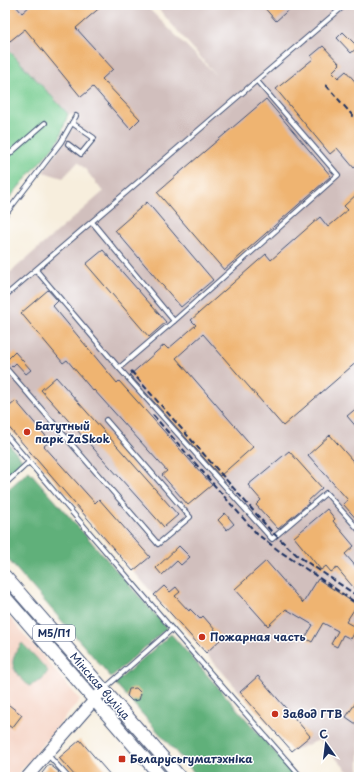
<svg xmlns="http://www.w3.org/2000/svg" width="364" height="782" font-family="'Playpen Sans',sans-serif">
	<rect width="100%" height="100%" fill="#fff"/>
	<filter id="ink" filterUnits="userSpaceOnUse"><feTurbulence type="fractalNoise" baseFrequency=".025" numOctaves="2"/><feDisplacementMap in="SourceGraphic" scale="8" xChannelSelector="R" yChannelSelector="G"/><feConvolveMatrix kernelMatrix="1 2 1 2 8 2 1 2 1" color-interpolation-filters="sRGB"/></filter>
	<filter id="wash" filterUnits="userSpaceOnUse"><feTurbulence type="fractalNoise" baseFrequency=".012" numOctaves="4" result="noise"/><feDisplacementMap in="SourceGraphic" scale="16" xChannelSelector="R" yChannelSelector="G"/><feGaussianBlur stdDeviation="0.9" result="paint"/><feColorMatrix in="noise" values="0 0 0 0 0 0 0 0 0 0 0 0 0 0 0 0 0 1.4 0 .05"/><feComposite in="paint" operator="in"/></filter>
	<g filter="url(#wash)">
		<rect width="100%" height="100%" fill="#f7eedd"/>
		<polygon fill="#f5d2c2" points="5,612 80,700 15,777 5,777"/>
		<polygon fill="#d1bfbd" points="5,5 145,5 216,75 155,5 359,5 359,777 353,777 319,740 292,751 133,571 5,423 5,277 103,192 85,169 78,162 63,178 43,172 80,118 76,116 68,114 5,46"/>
		<polygon fill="#76cc90" stroke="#487e77" points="5,46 68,114 59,140 5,203"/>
		<g fill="#60b07a" stroke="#3e706c">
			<polygon points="5,440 24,462 5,478"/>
			<polygon points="29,471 167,628 111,677 5,556 5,492"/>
			<polygon points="171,634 297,777 198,777 115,683"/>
			<path d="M22 643 33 654 48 671 42 680 29 686C22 679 9 669 14 657 15 652 19 648 22 643Z"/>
		</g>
		<g id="blocks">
			<g fill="#efb471">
				<polygon points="5,5 15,5 22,13 31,5 103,5 76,28 113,69 102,79 140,119 130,129 93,87 81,97 25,29 10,41 5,36"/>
				<polygon points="262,5 294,5 276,21"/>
				<polygon points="343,32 358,47 351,53 337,38"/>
				<polygon points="323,46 340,64 332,72 338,78 346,71 359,86 359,164 354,168 337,148 330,154 276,89 313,59 311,56"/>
				<polygon points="266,99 331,176 224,270 157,192"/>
				<polygon points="359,192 359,360 283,426 203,334 176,358 253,447 220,476 130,375 164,345 168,349 196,325 191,320 266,254 271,260 320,217 328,227 348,210 344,206"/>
				<polygon points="147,202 213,280 181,307 115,230"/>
				<polygon points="103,250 166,322 149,337 86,264"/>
				<polygon points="48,290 58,301 53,306 117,383 119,381 212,485 188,505 162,475 167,471 94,390 93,391 67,360 63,363 21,313"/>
				<polygon points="15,352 31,370 26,374 16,363 12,367 6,361"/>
				<polygon points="56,377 178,515 164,527 41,390"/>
				<polygon points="16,401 50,441 44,446 95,503 99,499 150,557 133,571 5,423 5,410"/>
				<polygon points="359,406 359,430 347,416"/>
				<polygon points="330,435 359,468 359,522 343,504 348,500 308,455"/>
				<polygon points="289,451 322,488 307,502 309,503 278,529 256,505 261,500 248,485"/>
				<polygon points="327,509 335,519 333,521 354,546 345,554 359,570 359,594 337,568 331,572 326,566 321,570 294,537"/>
				<polygon points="225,513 234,524 227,530 218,520"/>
				<polygon points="179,546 190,557 181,565 177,561 162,575 156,568"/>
				<polygon points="266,561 303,603 318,579 357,605 346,622 357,628 351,639 343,635 337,647 331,644 338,631 323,623 312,642 305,638 313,625 286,609 268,626 235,589"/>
				<polygon points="164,586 170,592 176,587 180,592 175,596 189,611 190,609 200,619 203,616 222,638 206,653 154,595"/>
				<polygon points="258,676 310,736 292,751 240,692"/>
				<polygon points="136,688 141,693 139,700 132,701 127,696 129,689"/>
				<polygon points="359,698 359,726 346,717"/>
				<polygon points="5,702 22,715 12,728 5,723 7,718 5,717"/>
				<polygon points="80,740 112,777 76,777 59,758"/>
				<polygon points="49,764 59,772 55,777 39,777"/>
			</g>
		</g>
	</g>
	<g filter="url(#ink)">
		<use href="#blocks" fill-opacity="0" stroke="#3c4c71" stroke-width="1"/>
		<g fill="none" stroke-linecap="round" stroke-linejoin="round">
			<defs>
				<g id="service">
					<polyline points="68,144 81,154 94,138 72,123"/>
					<polyline points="5,158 45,123"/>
					<polyline points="5,215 61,142 76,116"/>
					<polyline points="92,222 174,321 338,175 257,81"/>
					<polyline points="36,270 119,368 174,321"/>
					<polyline points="5,296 345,5"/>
					<polyline points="5,367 158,544 190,517 106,420"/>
					<polyline points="119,368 272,539 326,493 359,530"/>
					<polyline points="5,434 172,629 105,688"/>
					<polyline points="5,484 29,462"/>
					<polyline points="172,629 301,777"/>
					<polyline points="47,754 68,777"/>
				</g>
				<polyline id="secondary" points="27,777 103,690"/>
				<g id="primary">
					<polyline points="5,576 180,777"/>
					<polyline points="5,597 161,777"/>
				</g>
			</defs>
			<use href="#service" stroke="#3c4c71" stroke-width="6"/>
			<use href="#secondary" stroke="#3c4c71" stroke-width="13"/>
			<use href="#primary" stroke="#3c4c71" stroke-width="14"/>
			<use href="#service" stroke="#fff" stroke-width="4"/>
			<use href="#secondary" stroke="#fff" stroke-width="11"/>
			<use href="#primary" stroke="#fff" stroke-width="12"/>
			<g stroke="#1b2f5e" stroke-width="2" stroke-dasharray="6 3" stroke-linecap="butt">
				<polyline points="326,85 359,123"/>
				<polyline points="131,371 271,531 298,556 359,597"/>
				<polyline points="153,415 257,534 278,550 359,605"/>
			</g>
		</g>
	</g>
	<g fill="#c8321e" stroke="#fff" stroke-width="1.5">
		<circle cx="27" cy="432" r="4"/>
		<circle cx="202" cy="637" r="4"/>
		<circle cx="275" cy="714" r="4"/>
		<rect x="118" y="755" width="8" height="8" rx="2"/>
	</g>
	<g text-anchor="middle" stroke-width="3" stroke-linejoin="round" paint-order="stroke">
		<rect fill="#fff" stroke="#5f6d8e" stroke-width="1" x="33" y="625" width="42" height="16" rx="3"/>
		<g font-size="10" font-weight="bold" fill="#1b2f5e">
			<text x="54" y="637">М5/П1</text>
		</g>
		<g font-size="11" font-weight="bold" fill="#1b2f5e" stroke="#fff" text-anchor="start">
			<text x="35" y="430">Батутный<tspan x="35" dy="13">парк ZaSkok</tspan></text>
			<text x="210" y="641">Пожарная часть</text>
			<text x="283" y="718">Завод ГТВ</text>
			<text x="130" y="763">Беларусьгуматэхніка</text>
		</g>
		<g font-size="11" fill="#1b2f5e" stroke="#fff">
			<text transform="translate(100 686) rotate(49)" y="4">Мінская вуліца</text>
		</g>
	</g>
	<rect width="364" height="782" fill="none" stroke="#fff" stroke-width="20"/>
	<g transform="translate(326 744) rotate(346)" stroke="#ffffff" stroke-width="3" paint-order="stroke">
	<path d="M0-3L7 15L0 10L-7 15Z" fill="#1b2f5e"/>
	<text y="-6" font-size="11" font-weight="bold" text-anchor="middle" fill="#1b2f5e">С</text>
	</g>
</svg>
